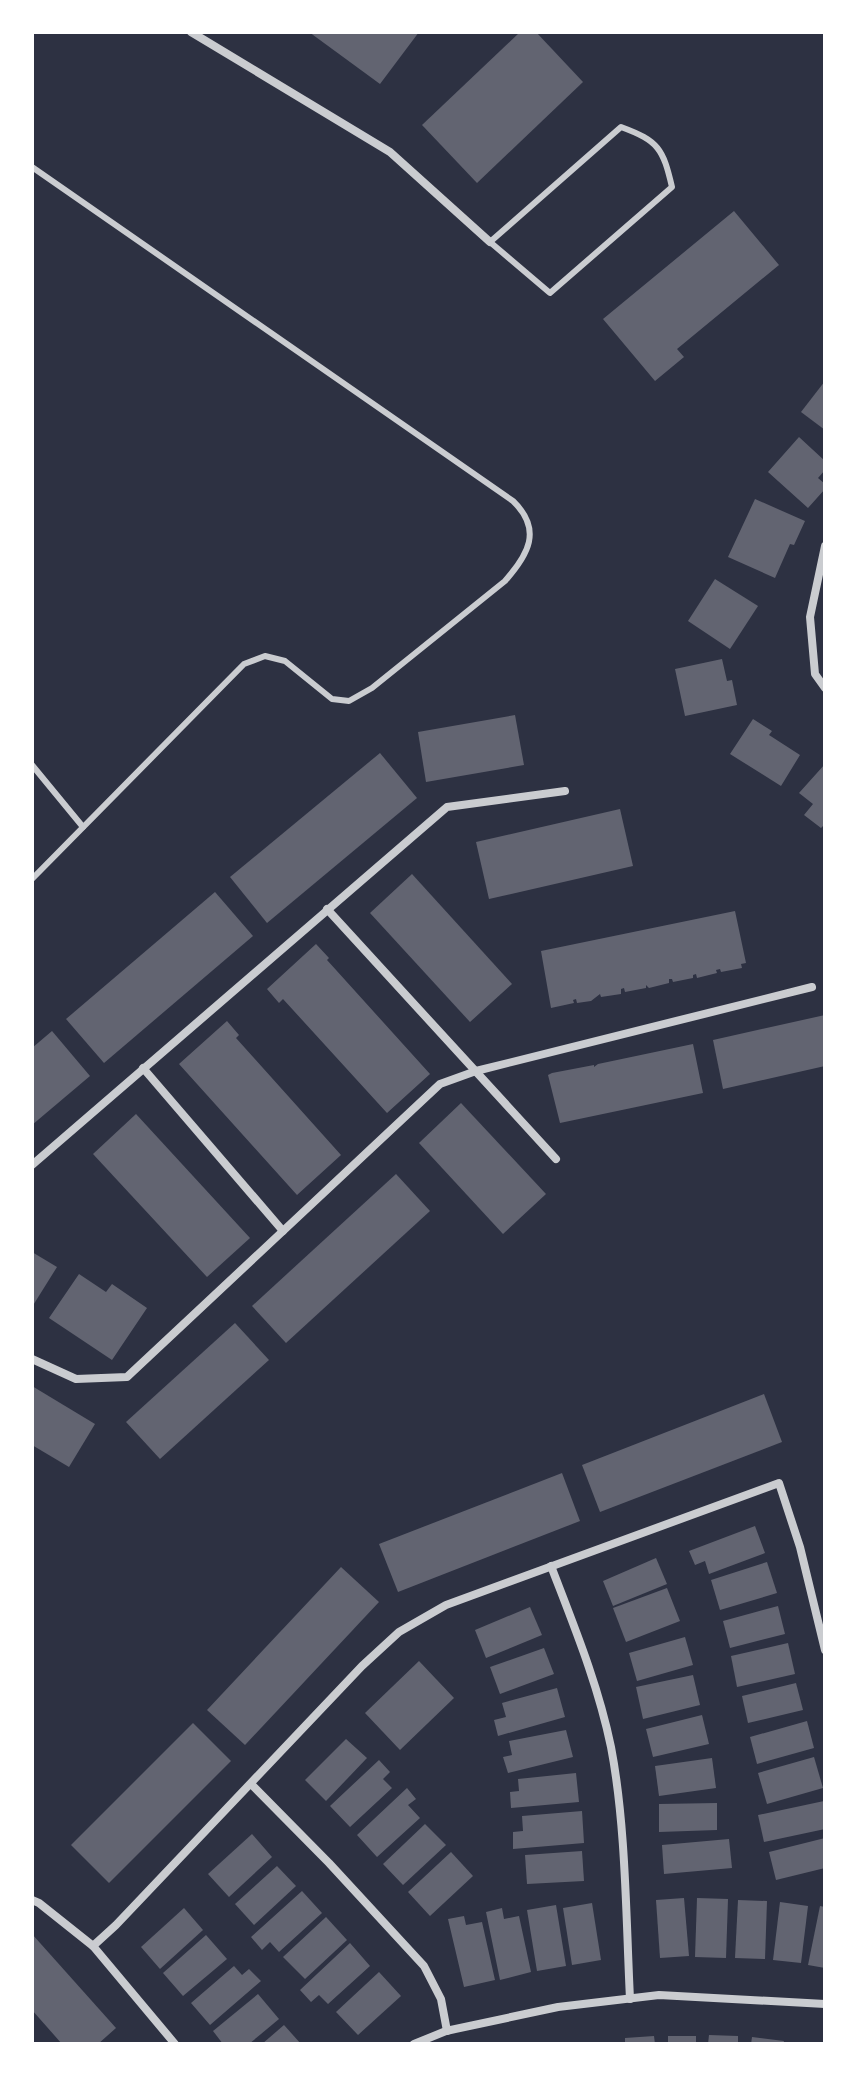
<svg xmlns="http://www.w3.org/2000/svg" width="857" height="2076" font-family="'Source Serif 4',serif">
	<rect width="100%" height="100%" fill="#2d3142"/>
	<g fill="#626471">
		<polygon points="309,32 419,32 380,84"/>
		<polygon points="520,32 536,32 583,82 477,183 422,125"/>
		<polygon points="734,211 779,265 677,349 684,357 655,381 603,319"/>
		<polygon points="825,381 825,430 801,412"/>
		<polygon points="799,437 825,461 825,470 818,478 825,484 825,489 808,508 768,472"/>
		<polygon points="755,499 805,521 794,545 790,544 775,578 728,557"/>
		<polygon points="715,579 758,606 730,649 688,621"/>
		<polygon points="722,659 727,681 732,680 737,705 685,716 675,669"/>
		<polygon points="515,715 524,765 426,782 418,732"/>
		<polygon points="753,719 772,731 769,735 800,755 781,786 730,754"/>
		<polygon points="380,753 417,798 267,923 230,877"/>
		<polygon points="825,764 825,824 821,828 804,815 813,804 799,793"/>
		<polygon points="620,809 633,866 489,899 476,842"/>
		<polygon points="412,874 512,984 470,1022 370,913"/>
		<polygon points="215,892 253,936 104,1063 66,1019"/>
		<polygon points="735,911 746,963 741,964 742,968 721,972 720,969 716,970 717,973 697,978 696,974 693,975 693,978 673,982 672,979 669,979 669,983 649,988 646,985 646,988 625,992 624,988 621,989 621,994 601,997 600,994 591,1001 577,1003 576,999 573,1000 574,1003 551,1008 541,951"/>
		<polygon points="316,944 329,958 327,960 430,1074 387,1113 283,999 279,1003 267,989"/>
		<polygon points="825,1015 825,1066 723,1089 713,1040"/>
		<polygon points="227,1021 239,1035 236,1038 341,1155 297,1195 179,1064"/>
		<polygon points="52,1031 90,1076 32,1125 32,1048"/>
		<polygon points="693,1044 703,1093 560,1123 548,1075 552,1073 594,1065 594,1067 598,1064"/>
		<polygon points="461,1103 546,1194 503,1234 419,1143"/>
		<polygon points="136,1114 250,1238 207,1277 93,1154"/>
		<polygon points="396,1174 430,1211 286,1343 252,1306"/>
		<polygon points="32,1252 57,1267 32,1307"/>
		<polygon points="79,1274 106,1292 112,1284 147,1308 112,1360 49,1318"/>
		<polygon points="235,1323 269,1360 160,1459 126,1422"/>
		<polygon points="32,1386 95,1424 69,1467 32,1445"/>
		<polygon points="764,1394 782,1442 600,1512 582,1465"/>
		<polygon points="562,1473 580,1521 398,1592 379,1544"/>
		<polygon points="755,1526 765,1553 709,1574 705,1561 695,1565 689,1551"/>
		<polygon points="656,1558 667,1584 613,1606 603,1581"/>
		<polygon points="767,1562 777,1593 720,1610 711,1580"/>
		<polygon points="341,1567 379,1602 245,1745 207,1710"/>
		<polygon points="667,1588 680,1621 626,1642 613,1608"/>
		<polygon points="778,1606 785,1634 730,1648 723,1621"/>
		<polygon points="530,1607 542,1635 486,1658 475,1630"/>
		<polygon points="685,1637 693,1665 637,1681 629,1653"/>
		<polygon points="788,1643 795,1674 737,1687 731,1656"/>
		<polygon points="544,1648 554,1674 500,1694 490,1667"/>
		<polygon points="419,1661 454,1698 400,1750 365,1713"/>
		<polygon points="693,1675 700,1705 643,1719 636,1687"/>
		<polygon points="796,1683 803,1710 748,1723 742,1696"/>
		<polygon points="557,1688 565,1717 498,1736 494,1720 506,1717 502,1703"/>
		<polygon points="702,1715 709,1744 653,1757 646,1729"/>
		<polygon points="807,1721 814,1748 757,1764 750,1737"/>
		<polygon points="193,1723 231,1761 109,1883 71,1845"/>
		<polygon points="566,1730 573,1757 508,1773 503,1757 512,1755 509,1741"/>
		<polygon points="346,1739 367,1758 326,1801 305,1780"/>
		<polygon points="814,1757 823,1788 767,1804 758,1773"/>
		<polygon points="712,1758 716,1788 659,1796 655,1766"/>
		<polygon points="379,1760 390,1772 383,1779 392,1788 350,1827 330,1806"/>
		<polygon points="576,1773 579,1802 511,1808 510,1792 519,1791 518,1779"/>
		<polygon points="407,1788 416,1799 408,1805 420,1818 377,1857 357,1835"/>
		<polygon points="824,1801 825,1829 764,1842 758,1815"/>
		<polygon points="717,1803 717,1830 659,1832 659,1804"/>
		<polygon points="582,1811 584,1843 513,1849 513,1832 523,1831 522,1816"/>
		<polygon points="425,1824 446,1845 403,1885 383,1864"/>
		<polygon points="252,1834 272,1857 229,1897 208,1874"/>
		<polygon points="825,1838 825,1868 776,1880 769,1852"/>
		<polygon points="729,1839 732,1868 664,1874 662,1845"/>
		<polygon points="582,1851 584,1881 527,1884 525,1855"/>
		<polygon points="451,1852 473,1876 430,1916 408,1892"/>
		<polygon points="277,1866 296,1886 254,1925 235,1904"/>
		<polygon points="302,1891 322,1913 279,1952 270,1942 262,1950 251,1937"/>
		<polygon points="684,1898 689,1956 660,1958 656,1900"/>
		<polygon points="697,1898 728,1899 726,1958 695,1957"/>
		<polygon points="738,1900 767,1901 765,1959 735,1958"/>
		<polygon points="780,1902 808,1906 801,1963 773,1960"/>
		<polygon points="592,1903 601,1960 572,1965 563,1908"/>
		<polygon points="556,1905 566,1966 537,1971 527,1910"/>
		<polygon points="820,1906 825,1907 825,1968 808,1965"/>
		<polygon points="184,1908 203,1930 160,1969 141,1947"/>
		<polygon points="502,1908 504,1919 519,1916 531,1972 500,1980 486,1912"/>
		<polygon points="464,1916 466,1925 482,1922 495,1980 464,1987 448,1919"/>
		<polygon points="326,1917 347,1940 305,1979 283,1957"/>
		<polygon points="32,1934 116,2028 98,2044 62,2044 32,2010"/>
		<polygon points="206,1935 227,1959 183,1996 163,1973"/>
		<polygon points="350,1943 370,1966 328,2004 319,1995 311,2002 300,1990"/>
		<polygon points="234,1966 242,1975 249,1969 261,1981 210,2025 191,2003"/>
		<polygon points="379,1972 401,1996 358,2035 336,2012"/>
		<polygon points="258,1994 279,2019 249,2044 223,2044 213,2031"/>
		<polygon points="284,2025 301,2044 262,2044"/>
		<polygon points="709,2035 738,2036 738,2044 708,2044"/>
		<polygon points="654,2036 655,2044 625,2044 625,2038"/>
		<rect x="668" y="2036" width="28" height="8"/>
		<polygon points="752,2037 784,2041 783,2044 751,2044"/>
	</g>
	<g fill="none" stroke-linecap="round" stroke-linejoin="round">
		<g stroke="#caccd0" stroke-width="6">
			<path d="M621 127C659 141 663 149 672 187L550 293 490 242Z"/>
			<path d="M32 167 513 501C543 530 528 555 505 581L372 688 349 701 332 699 285 661 265 656 244 664 32 879"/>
			<polyline points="32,765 83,827"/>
		</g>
		<g stroke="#caccd0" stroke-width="8">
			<polyline points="191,32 390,152 490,242"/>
			<polyline points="825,546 810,617 815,674 825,688"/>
			<polyline points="327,909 556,1159"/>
			<polyline points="143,1068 283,1231"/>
			<polyline points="32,1165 447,807 565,791"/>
			<polyline points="32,1359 76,1379 127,1377 440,1084 476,1071 812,987"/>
			<path d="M551 1566C574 1626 598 1684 611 1747 626 1825 626 1919 630 1999"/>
			<polyline points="251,1784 329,1863 424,1966 441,1999 447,2031"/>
			<polyline points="32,1900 39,1903 93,1946 175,2044"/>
			<polyline points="93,1946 116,1925 362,1666 399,1632 446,1605 779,1483 800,1547 825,1650"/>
			<polyline points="414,2044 446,2031 558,2007 659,1995 825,2004"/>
		</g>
	</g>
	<rect width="857" height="2076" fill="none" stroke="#ffffff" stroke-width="68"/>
</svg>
